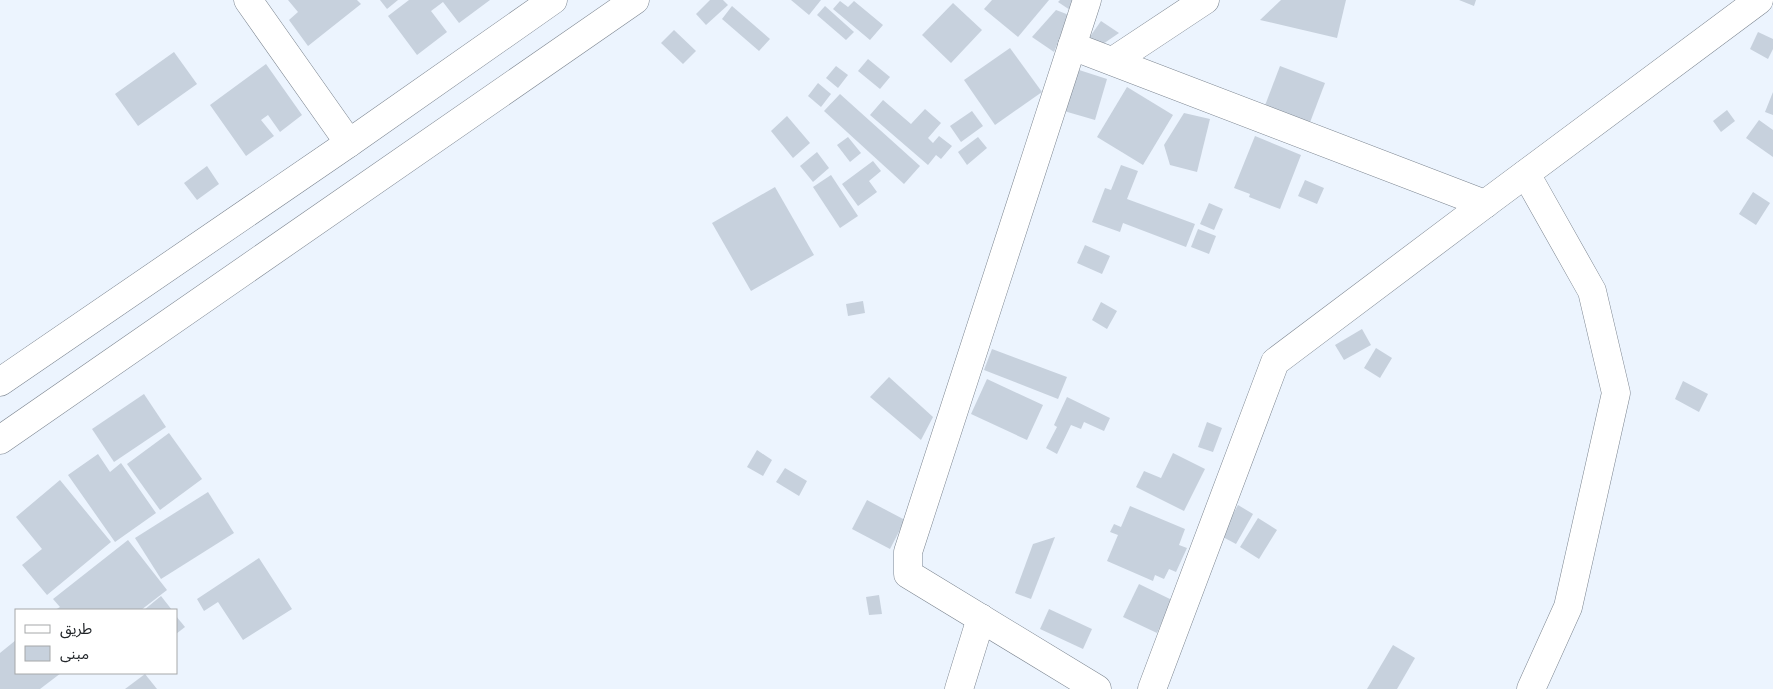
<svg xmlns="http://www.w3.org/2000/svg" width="1773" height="689" font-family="'PT Serif','Noto Sans Arabic',serif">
	<rect width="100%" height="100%" fill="#ecf4fe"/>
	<g fill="#c7d1dd">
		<polygon points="288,0 357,0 361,4 308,46 289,20 298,12"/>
		<polygon points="380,0 398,0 387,9"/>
		<polygon points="409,0 490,0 459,23 443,2 431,11 447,32 417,55 388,16"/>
		<polygon points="710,0 723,0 728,5 706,25 696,14"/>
		<polygon points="791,0 821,0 809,15"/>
		<polygon points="992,0 1049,0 1018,37 984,9"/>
		<polygon points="1060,0 1081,0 1073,12 1058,2"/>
		<polygon points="1281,0 1346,0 1337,38 1260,20"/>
		<polygon points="1459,0 1476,0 1474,6"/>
		<polygon points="840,1 848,7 854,1 883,25 870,40 833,9"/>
		<polygon points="953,3 982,30 951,63 922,35"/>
		<polygon points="732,6 770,39 759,51 722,19"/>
		<polygon points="825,6 854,32 846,40 817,15"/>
		<polygon points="1056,10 1069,15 1054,52 1032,37"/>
		<polygon points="1101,21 1119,33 1100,46 1089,38"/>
		<polygon points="674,30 696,51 683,64 661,43"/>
		<polygon points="1758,32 1773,39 1773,49 1768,59 1750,49"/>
		<polygon points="1010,48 1042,92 995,125 964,80"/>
		<polygon points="174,52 197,84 138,126 115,94"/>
		<polygon points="868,59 890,77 880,89 858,71"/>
		<polygon points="266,64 302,115 280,132 268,115 261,120 274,136 246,156 210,105"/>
		<polygon points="836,66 848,75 838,88 826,78"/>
		<polygon points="1280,66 1325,83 1309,125 1264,108"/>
		<polygon points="1076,69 1107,79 1095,120 1064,111"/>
		<polygon points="818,83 831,94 821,107 808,96"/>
		<polygon points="1127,87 1173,115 1143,165 1097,137"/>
		<polygon points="1773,92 1773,115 1765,112"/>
		<polygon points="840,94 920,166 904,184 824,111"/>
		<polygon points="883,100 911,124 925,109 941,123 928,138 933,143 939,136 952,146 941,159 936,155 928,165 870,115"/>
		<polygon points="1727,110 1735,121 1721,132 1713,121"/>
		<polygon points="972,111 983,126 961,142 950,126"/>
		<polygon points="1184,113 1210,119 1197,172 1170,165 1164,145"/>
		<polygon points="787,116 810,143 793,158 771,131"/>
		<polygon points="1759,120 1773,130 1773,157 1746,138"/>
		<polygon points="1255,136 1301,155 1280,209 1249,197 1250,194 1234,188"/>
		<polygon points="848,137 861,153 850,162 837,145"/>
		<polygon points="978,137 987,148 967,165 958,152"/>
		<polygon points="817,152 829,168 813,182 800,166"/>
		<polygon points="873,161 881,171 869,181 877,192 858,206 842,184"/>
		<polygon points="1121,165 1138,171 1127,199 1195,224 1186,247 1123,223 1120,232 1092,222 1105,188 1111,190"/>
		<polygon points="207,166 219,184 197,200 184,183"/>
		<polygon points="831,175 858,216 840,228 813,187"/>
		<polygon points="1305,180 1324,188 1317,204 1298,196"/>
		<polygon points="775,187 814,255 751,291 712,223"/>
		<polygon points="1753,192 1770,203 1756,225 1739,214"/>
		<polygon points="1209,203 1223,209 1214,230 1200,224"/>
		<polygon points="1198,229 1216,236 1209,254 1191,247"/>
		<polygon points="1085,245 1110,256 1102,274 1077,263"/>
		<polygon points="863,301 865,313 848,316 846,304"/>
		<polygon points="1101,302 1117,311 1107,329 1092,320"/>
		<polygon points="1362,329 1371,345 1344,360 1335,345"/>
		<polygon points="1376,348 1392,358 1380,378 1364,368"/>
		<polygon points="992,349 1067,377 1058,399 984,370"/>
		<polygon points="889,377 933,417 921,440 870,397"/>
		<polygon points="987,379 1043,405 1027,440 971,414"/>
		<polygon points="1683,381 1708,394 1699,412 1675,399"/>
		<polygon points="144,394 166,427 114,462 92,429"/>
		<polygon points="1067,397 1110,418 1104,431 1084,422 1081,429 1071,425 1057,454 1046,448 1057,427 1054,425"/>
		<polygon points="1207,422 1222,428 1213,452 1198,447"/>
		<polygon points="169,433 202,479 160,510 127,464"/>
		<polygon points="757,450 772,460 763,476 747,467"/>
		<polygon points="1173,453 1205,469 1184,511 1136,487 1144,471 1161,478"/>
		<polygon points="98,454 110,472 121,463 156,513 115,542 68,475"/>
		<polygon points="785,468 807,481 799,496 776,482"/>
		<polygon points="60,480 111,542 47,595 22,565 42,549 16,517"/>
		<polygon points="208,492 234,533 161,579 135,538"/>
		<polygon points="867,500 905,520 890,549 852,529"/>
		<polygon points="1238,505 1253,514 1236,544 1221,536"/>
		<polygon points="1130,506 1185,529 1179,545 1187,548 1176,572 1169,569 1164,579 1155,575 1153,581 1107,561 1118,535 1110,532 1114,524 1121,527"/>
		<polygon points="1258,518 1277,530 1259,559 1240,547"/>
		<polygon points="1055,537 1031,599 1015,593 1033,544"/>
		<polygon points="128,540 167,590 141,610 55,610 60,607 53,599"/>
		<polygon points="259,558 292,609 243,640 218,602 204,611 197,599"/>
		<polygon points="1139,584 1172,600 1157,633 1123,617"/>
		<polygon points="879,595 882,614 869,615 866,597"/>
		<polygon points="161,596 172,610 144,610"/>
		<polygon points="1049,609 1092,629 1083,649 1040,629"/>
		<polygon points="176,616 185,627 176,634"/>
		<polygon points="16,640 16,673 61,673 40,689 0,689 0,653"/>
		<polygon points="1393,645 1415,658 1397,689 1367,689"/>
		<polygon points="145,674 157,689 125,689"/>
	</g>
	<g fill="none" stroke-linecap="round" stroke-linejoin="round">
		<defs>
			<g id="minor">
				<polyline points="248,0 349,143"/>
				<polyline points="1087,0 908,552 908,574 1097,689"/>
				<polyline points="1072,46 1485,204"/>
				<polyline points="1113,61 1205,0"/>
				<polyline points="1526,174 1592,291 1616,393 1568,607 1531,689"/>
				<polyline points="959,689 981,618"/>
				<polyline points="1152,689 1275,362 1485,204 1759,0"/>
			</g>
			<g id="tertiary">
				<polyline points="0,382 349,143 553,0"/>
				<polyline points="0,440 635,0"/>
			</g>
		</defs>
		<use href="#minor" stroke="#7b848f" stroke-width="29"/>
		<use href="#tertiary" stroke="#7b848f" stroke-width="29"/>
		<use href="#minor" stroke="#fff" stroke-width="28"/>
		<use href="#tertiary" stroke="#fff" stroke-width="28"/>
	</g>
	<rect x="15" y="609" width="162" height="65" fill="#ffffff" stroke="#a6a8a9"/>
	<rect x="25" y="625" width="25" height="8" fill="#ffffff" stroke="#a6a8a9"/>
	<text x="60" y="634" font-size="15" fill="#212529">طريق</text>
	<rect x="25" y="646" width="25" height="15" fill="#c7d1dd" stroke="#a6a8a9"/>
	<text x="60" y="659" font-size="15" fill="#212529">مبنى</text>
</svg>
